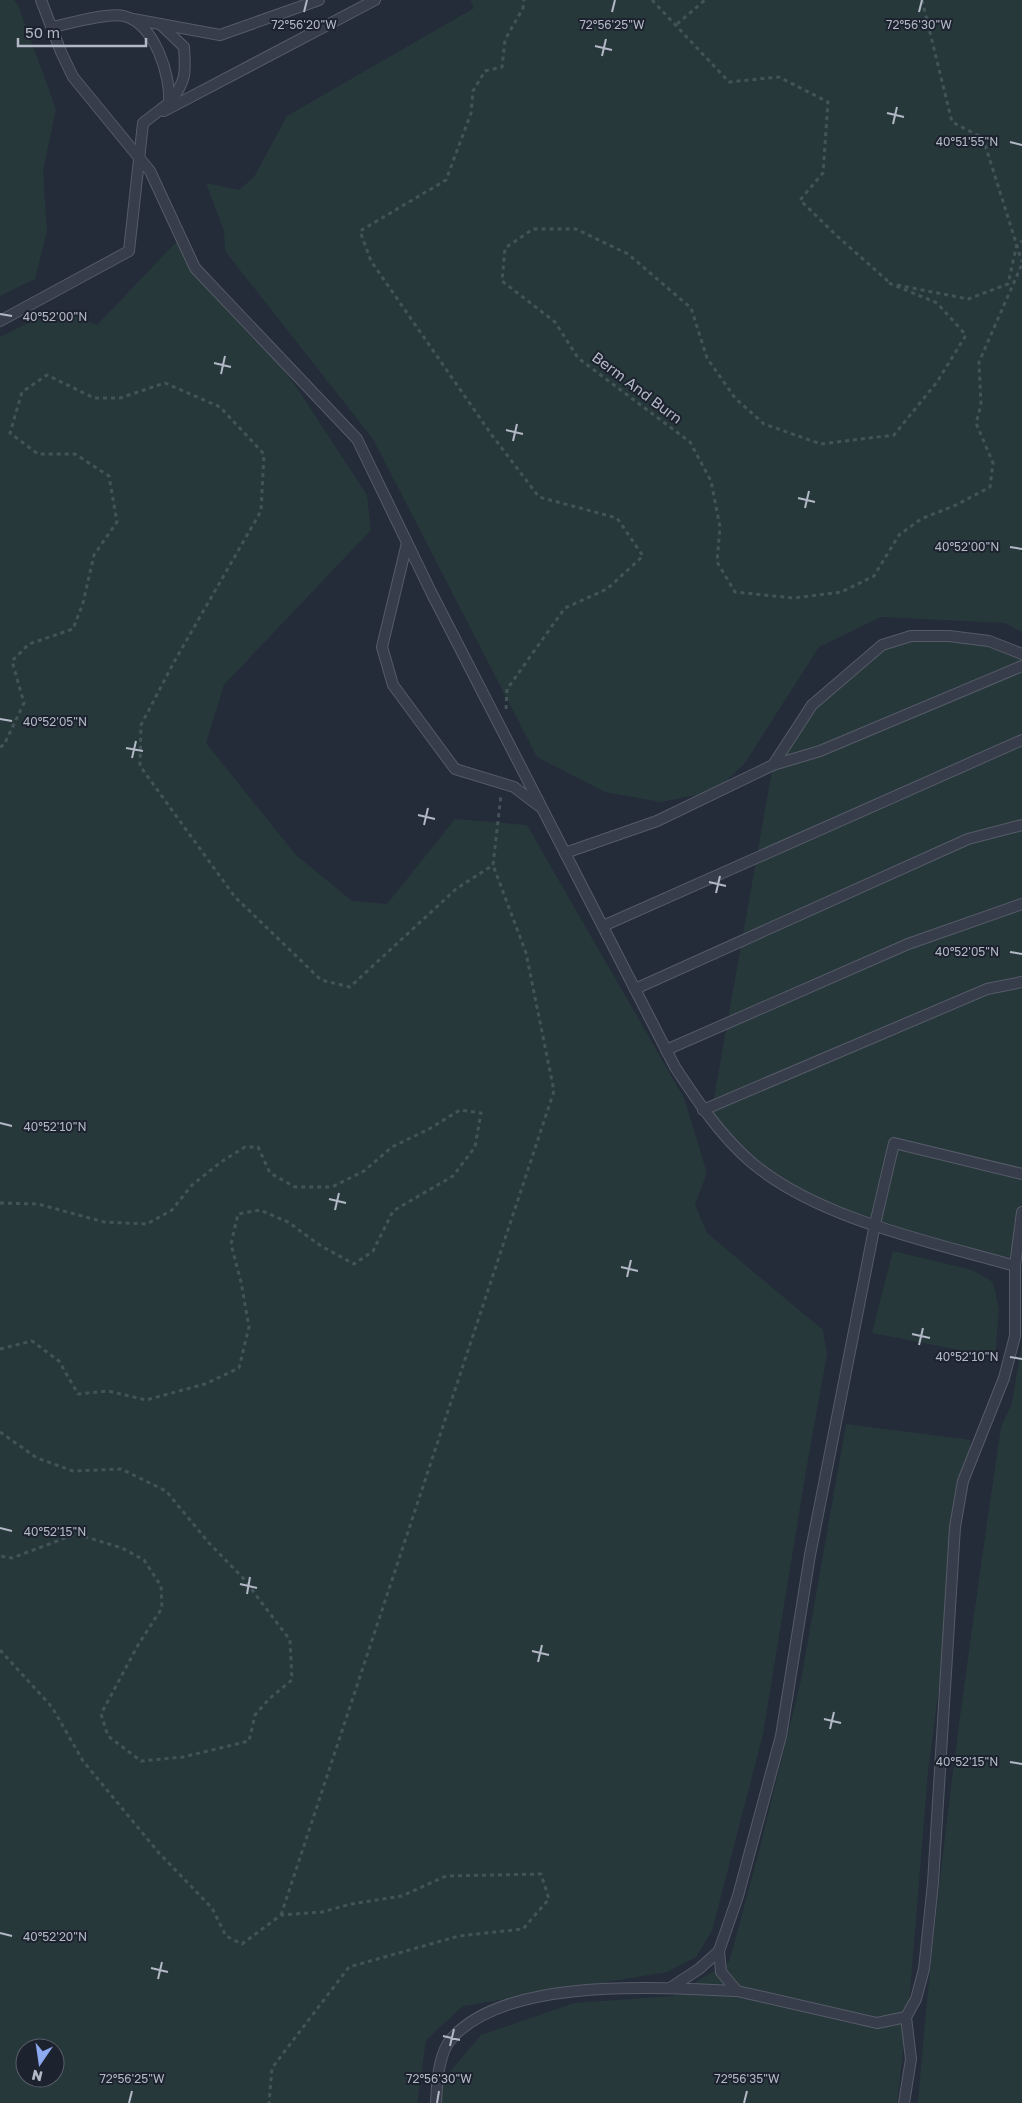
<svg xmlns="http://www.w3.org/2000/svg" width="1022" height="2103" font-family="'Golos Text',sans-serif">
	<rect width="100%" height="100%" fill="#242b39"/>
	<g fill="#27383b" fill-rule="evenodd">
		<polygon points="0,0 14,0 18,5 56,109 43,171 47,231 35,279 0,296"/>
		<polygon points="470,0 1022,0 1022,632 1005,623 881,617 819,647 745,763 716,791 661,802 605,792 537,757 373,439 225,251 224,231 206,183 239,190 254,177 287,116 474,8"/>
		<path d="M180 238 295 385 367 495 371 530 224 685 206 743 296 855 352 901 387 904 455 819 527 825 684 1098 707 1173 695 1205 707 1233 823 1330 827 1354 806 1471 763 1734 712 1931 696 1957 667 1972 463 2006 426 2040 417 2103H0V337L54 310 68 313 97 325ZM25 2048H55V2078H25Z"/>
		<polygon points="949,636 1022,654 1022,1212 1015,1266 933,1243 792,1190 752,1162 710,1120 773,765 812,705 882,645"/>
		<polygon points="893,1251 972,1270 993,1282 999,1309 995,1357 872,1333"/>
		<path d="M1022 1344V2103H918C936 1877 968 1652 1001 1427L1012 1403Z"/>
		<polygon points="846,1424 971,1440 928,1772 910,1992 897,2103 437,2103 437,2087 481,2035 574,2003 673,1996 729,1962 758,1855 801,1680"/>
	</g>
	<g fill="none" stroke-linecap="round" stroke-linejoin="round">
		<defs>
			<g id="lane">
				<path d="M41 0 61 52 73 77 150 171 195 268 357 439 431 592 675 1067C698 1102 720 1135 751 1162 818 1219 932 1242 1015 1266"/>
				<path d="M133 19 160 24 184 47C186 75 186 80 170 103"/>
				<polyline points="160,24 220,35 319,0"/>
				<polyline points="164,111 375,0"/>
				<path d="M0 321 129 251 143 123 169 103C171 76 155 24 124 16 109 12 68 24 52 27"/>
				<polyline points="407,543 382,647 393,685 455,769 514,787 539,806"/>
				<polyline points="773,765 820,751 1022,666"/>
				<polyline points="565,853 657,821 773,765 812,705 882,645 911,636 949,636 989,641 1022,654"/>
				<polyline points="603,926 1022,740"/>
				<polyline points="635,989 968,839 1022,825"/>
				<polyline points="666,1050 908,944 1022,904"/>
				<polyline points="703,1110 987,989 1022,982"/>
				<polyline points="670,1988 699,1969 719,1951"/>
				<polyline points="906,2017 877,2023 737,1991 721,1972 719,1951 738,1896 781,1736 810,1555 875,1224 894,1143 1022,1174"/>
				<path d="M436 2103C437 2084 438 2053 452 2038 508 1976 660 1988 737 1991"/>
				<polyline points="904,2103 911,2059 906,2017 916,1999 924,1969 933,1883 955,1527 963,1481 1004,1378 1015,1336 1015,1266 1022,1212"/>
			</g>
		</defs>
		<use href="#lane" stroke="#565b68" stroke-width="12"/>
		<g stroke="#445358" stroke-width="3" stroke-dasharray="4 4" stroke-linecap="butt">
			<polyline points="652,0 729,82 779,77 828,102 823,173 800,200 837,236 890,283"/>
			<polyline points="922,0 952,122 983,138 1022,262"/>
			<polyline points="677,24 705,0"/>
			<polyline points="889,283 937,303 966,335 937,382 894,435 821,444 764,424 735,398 707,358 691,308 628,254 576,229 533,229 505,248 502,281 555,322 578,358 690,442 711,481 720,527 717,562 735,592 794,598 841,592 874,576 899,535 921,519 956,505 990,487 993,463 976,423 981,405 979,362 1022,264"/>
			<polyline points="897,285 968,299 1008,284 1017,244 1022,241"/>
			<polyline points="506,709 507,689 565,608 607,589 643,556 617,518 539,497 491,434 371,261 360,231 446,180 471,113 473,91 485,71 502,67 505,40 523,8 524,0"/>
			<polyline points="0,747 4,745 24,703 12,661 29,644 73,629 83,603 94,555 117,522 109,476 75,454 38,454 10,433 22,392 47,375 94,398 120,398 165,383 220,407 264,454 261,511 174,662 141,725 140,766 235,897 321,980 350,987 456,889 493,865 501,795"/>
			<polyline points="0,1203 38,1204 104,1222 147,1224 172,1210 192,1185 221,1162 245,1147 258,1147 270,1173 295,1187 332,1187 364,1171 392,1147 429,1129 460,1110 481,1113 475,1147 453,1176 393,1211 373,1251 354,1264 321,1246 288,1222 260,1210 238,1214 231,1244 241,1282 249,1327 239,1368 205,1384 146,1400 108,1391 78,1394 59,1361 32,1341 0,1349"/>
			<polyline points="0,1432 37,1458 73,1471 121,1469 166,1491 209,1543 243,1578 290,1640 292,1680 270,1698 255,1715 249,1741 183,1757 141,1761 108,1736 101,1714 138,1645 162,1608 161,1586 144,1560 122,1548 76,1534 12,1558 0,1556"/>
			<polyline points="0,1650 52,1707 83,1761 159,1853 212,1908 226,1936 242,1944 281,1915 322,1912 351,1904 402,1896 446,1876 541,1874 549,1899 523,1929 459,1936 349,1967 272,2068 269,2103"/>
			<polyline points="281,1915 554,1091 526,953 493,865"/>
		</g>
		<use href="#lane" stroke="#373d4a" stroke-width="10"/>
	</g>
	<path fill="none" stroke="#b3b8c6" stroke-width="2" d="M304 12 307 0M612 12 615 0M919 12 922 0M595 46 612 50M602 56 606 39M887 113 904 117M893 124 897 107M1010 142 1022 145M0 314 12 316M214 363 231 367M221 374 225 356M506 430 523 434M513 441 517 424M798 498 815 502M805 508 809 491M1010 547 1022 549M0 719 12 721M126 748 143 751M132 758 136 741M418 815 435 819M424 825 428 808M709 882 726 886M716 893 720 876M1010 952 1022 954M0 1123 12 1126M329 1199 346 1203M335 1210 339 1193M621 1267 638 1271M627 1277 631 1260M912 1334 930 1338M919 1345 923 1328M1010 1357 1022 1359M0 1528 12 1531M240 1584 257 1588M247 1594 250 1577M532 1651 549 1655M538 1662 542 1645M824 1719 841 1723M830 1729 834 1712M1010 1762 1022 1764M0 1933 12 1936M151 1968 168 1972M158 1979 162 1962M443 2036 460 2040M450 2046 454 2029M129 2103 132 2091M437 2103 439 2091M744 2103 747 2091"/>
	<g text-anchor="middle" stroke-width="4" stroke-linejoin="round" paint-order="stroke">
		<g font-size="15" fill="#b3b8c6" stroke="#1d222f">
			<text transform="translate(637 388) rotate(37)" y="5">Berm And Burn</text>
		</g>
	</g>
	<g font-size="12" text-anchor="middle" fill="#b3b8c6" stroke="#1d222f" stroke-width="4" stroke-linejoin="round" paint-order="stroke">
		<text x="304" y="29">72°56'20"W</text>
		<text x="612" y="29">72°56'25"W</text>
		<text x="919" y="29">72°56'30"W</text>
		<text x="967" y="146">40°51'55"N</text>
		<text x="55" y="321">40°52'00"N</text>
		<text x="967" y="551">40°52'00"N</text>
		<text x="55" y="726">40°52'05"N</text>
		<text x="967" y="956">40°52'05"N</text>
		<text x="55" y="1131">40°52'10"N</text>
		<text x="967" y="1361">40°52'10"N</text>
		<text x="55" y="1536">40°52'15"N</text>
		<text x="967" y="1766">40°52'15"N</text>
		<text x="55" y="1941">40°52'20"N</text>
		<text x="132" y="2083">72°56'25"W</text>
		<text x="439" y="2083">72°56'30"W</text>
		<text x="747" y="2083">72°56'35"W</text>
	</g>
	<g transform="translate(40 2063) rotate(193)"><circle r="24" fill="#1d222f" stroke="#595e6b"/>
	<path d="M0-4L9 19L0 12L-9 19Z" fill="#8daaf0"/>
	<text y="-8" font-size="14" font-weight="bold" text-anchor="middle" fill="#b3b8c6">N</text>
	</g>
	<path d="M18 38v8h128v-8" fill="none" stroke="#b3b8c6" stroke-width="2.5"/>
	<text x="25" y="38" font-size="15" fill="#b3b8c6" stroke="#1d222f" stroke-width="4" paint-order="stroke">50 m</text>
</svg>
